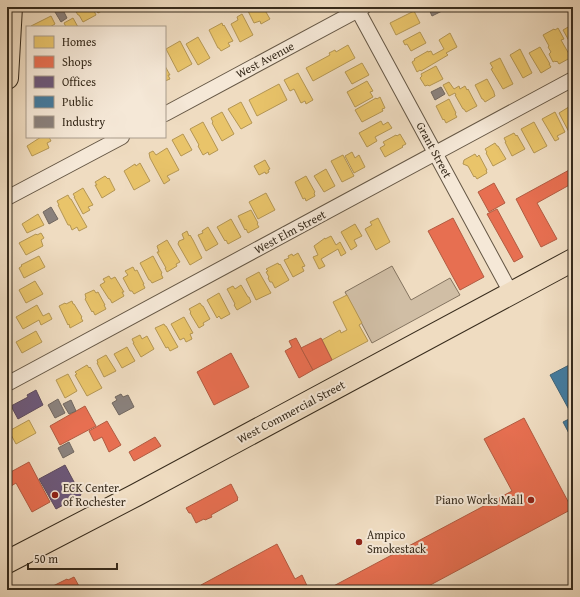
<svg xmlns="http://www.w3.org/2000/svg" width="580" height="597" font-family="'Gentium Book Plus',serif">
	<rect width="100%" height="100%" fill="#efdcc1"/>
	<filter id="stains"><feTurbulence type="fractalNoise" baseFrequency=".005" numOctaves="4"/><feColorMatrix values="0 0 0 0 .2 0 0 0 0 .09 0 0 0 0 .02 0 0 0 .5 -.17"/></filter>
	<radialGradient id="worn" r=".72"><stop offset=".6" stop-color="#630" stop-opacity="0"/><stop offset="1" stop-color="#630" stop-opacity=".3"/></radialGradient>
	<polygon fill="#d0bea5" stroke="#847460" points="392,266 411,300 450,278 460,295 372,343 345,292"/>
	<g fill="#e9c46a" stroke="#b49653">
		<polygon points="73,7 92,7 96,15 83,22 79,15 78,15"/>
		<polygon points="94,7 109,7 98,13"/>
		<polygon points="247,7 263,7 270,19 261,24 260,21 254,23 247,9 248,9"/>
		<polygon points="414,11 420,23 396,35 390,23"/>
		<polygon points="242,14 253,35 240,42 231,24 238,20 237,17"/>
		<polygon points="51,16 55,24 50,27 32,27 31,26"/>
		<polygon points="73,18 78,27 66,27 64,23"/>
		<polygon points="222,23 223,26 224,25 233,41 228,43 230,46 221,51 219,48 218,48 209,30"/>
		<polygon points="570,26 572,31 573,30 573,48 563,30"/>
		<polygon points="558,28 564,39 561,40 569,54 568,55 570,58 559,64 557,61 556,62 555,61 553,62 549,54 551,52 548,47 549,46 543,35 554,29 555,30"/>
		<polygon points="420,32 426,43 411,51 407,44 405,45 403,41"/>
		<polygon points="450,33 457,47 446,53 448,55 421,71 420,70 417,72 412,62 415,60 414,59 428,51 428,52 431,51 433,55 444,49 439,40"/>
		<polygon points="198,37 210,58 198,65 186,44"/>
		<polygon points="180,41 192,64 178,72 166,49"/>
		<polygon points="348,45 355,58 313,81 306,68 330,55 329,53 335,50 336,52"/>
		<polygon points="540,47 550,64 549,64 551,67 541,73 529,53"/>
		<polygon points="520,49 532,73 523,78 510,55"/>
		<polygon points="500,58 513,84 503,89 491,69 493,68 490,63"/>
		<polygon points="362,63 369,75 352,84 345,72"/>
		<polygon points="165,66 170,75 168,75 170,79 165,81"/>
		<polygon points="436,66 443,79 429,86 428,85 425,86 420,78 422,76 421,74"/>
		<polygon points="298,73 313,100 306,104 305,101 301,103 294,89 290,91 284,80"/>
		<polygon points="487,79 494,92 494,93 495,96 485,102 483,99 482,99 475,85"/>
		<polygon points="367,81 373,91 370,92 373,97 355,107 347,92"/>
		<polygon points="449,82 454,89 459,86 460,89 465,86 467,90 468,89 477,106 466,112 464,109 463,109 455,95 456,95 455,93 449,96 443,85"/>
		<polygon points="279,84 287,100 257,116 249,100"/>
		<polygon points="380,97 385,108 382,109 383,111 362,122 355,110 376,98 377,99"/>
		<polygon points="449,99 456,113 455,114 457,117 446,123 444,119 443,120 436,106"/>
		<polygon points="241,102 252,123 241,129 228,109"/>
		<polygon points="572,105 573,133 570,134 559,113"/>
		<polygon points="222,112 234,134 222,141 212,123 213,122 211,118"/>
		<polygon points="555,112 565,132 557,136 559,139 555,141 542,119"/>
		<polygon points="381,121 383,125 388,122 392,128 375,137 377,141 367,147 359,133"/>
		<polygon points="203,122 218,150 209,155 208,152 203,155 198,146 199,145 190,129"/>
		<polygon points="534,122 547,146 534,153 521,129"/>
		<polygon points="514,133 516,136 517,135 525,149 512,156 505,142 506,142 504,138"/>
		<polygon points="183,134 192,150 181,156 172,140"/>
		<polygon points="400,134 406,144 402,146 403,147 385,157 380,148 385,145 383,142 396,135 397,136"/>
		<polygon points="41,137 49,137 51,141 47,143 49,148 32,156 27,146"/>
		<polygon points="495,143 497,146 498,146 506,159 493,166 486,153 487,152 485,149"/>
		<polygon points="167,148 179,170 167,176 170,180 164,184 150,158 149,153 153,151 156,155"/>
		<polygon points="352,152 355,158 359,155 365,167 354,173 345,156"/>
		<polygon points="475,154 477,157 479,155 487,170 486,170 487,173 477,179 475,176 474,177 468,166 463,164 464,160"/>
		<polygon points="343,155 354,176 342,182 331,161"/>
		<polygon points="265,160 270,169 268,170 269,172 266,174 265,172 259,175 254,166"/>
		<polygon points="140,163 150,181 134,190 124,171 135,164 136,166"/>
		<polygon points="326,169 335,186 324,192 314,176"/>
		<polygon points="105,176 108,179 109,178 115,190 102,198 95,185 97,185 95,182"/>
		<polygon points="306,176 315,192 314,193 315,196 306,201 305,198 303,199 295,182"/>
		<polygon points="83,188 93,205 88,207 90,210 83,214 74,197 75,197 73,194"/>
		<polygon points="266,193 275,210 258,219 249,202"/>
		<polygon points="68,195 70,199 71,199 87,227 79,231 77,227 72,230 70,225 68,225 58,205 59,205 57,201"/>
		<polygon points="251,210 258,223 257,224 259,227 248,233 246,229 245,230 238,216"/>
		<polygon points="38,214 44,225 27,233 22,224"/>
		<polygon points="378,218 390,242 376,250 365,229 372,225 370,222"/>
		<polygon points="231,219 241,237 228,244 226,240 225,241 217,227"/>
		<polygon points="355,224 362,236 354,240 357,246 351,250 341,232"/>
		<polygon points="208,227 218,244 206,251 198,235 203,233 202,231"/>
		<polygon points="187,231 189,236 190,235 193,240 202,258 190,265 178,244 179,241 184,239 182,234"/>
		<polygon points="41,233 44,238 41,240 43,246 26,255 19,243 36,234 37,235"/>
		<polygon points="331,236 336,245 340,242 346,253 341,256 338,249 321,259 325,266 319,269 313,257 318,255 314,246 325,238 325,239"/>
		<polygon points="167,240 180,262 176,264 177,266 167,272 165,268 166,268 157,252 159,252 157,246"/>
		<polygon points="298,253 305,266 302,267 304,271 293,277 284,260 289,258 288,256 292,254 293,256"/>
		<polygon points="39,256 45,267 24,278 19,268 22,266 21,265"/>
		<polygon points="153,256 162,273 161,274 163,278 152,283 150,280 149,280 140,263"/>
		<polygon points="278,263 279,265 280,264 289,280 275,288 272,282 270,282 268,278 269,277 266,272 268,271 266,269"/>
		<polygon points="133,267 135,271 137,270 144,284 143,284 145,288 134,294 132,291 130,291 123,278 128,275 125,271"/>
		<polygon points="259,272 271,293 256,300 246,279"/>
		<polygon points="109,276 111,279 115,277 124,292 122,292 124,296 112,303 110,299 109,299 100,285 105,282 103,279"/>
		<polygon points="35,281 43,294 26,303 19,290"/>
		<polygon points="241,285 248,297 249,297 251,302 237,310 234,305 235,304 227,289 233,286 235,289"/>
		<polygon points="94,290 96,293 98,292 105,305 104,305 106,309 95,315 93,311 92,312 85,299 86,298 85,294"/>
		<polygon points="219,293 230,314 221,319 219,316 217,318 207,300"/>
		<polygon points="347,295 362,323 359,325 368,341 332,360 322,340 340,330 341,333 347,330 333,302"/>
		<polygon points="72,301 73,304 74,304 82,317 81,318 83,321 70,328 69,324 68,325 59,306 65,303 66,304"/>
		<polygon points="200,303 202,306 203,306 210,319 203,323 204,325 199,328 190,313 191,312 189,309"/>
		<polygon points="37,305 43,316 49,313 52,319 41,325 39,320 23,329 16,317"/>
		<polygon points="184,317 193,333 190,334 192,339 186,342 184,338 180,340 171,324"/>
		<polygon points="164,324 165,326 166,326 178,347 170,351 168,347 166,348 155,328"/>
		<polygon points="36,331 42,342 22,353 16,342"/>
		<polygon points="140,335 142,339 147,336 154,349 141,357 133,343 134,343 132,339"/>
		<polygon points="127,347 135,361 122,368 114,354"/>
		<polygon points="106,355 116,371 104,377 97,363 98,363 97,360"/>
		<polygon points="87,365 89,368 90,367 102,388 87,396 75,375 77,374 75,372"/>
		<polygon points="68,374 77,391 65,398 56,380"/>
		<polygon points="29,420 36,433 16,444 9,431"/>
	</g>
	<g fill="#e76f51" stroke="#b25b41">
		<polygon points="571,169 573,174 573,183 537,203 557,239 541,247 516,199"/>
		<polygon points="494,183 505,203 489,212 478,192"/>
		<polygon points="497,209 523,257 514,262 487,214"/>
		<polygon points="453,218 484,277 460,290 428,231"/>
		<polygon points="296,338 313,370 299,378 285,351 292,347 289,341"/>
		<polygon points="321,338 332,360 313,370 301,348"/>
		<polygon points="231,353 249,387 214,405 197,372"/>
		<polygon points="85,406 96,426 60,445 50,426"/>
		<polygon points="524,418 572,509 421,590 326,590 512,491 484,439"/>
		<polygon points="107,421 121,445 109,452 102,437 94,441 89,431"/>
		<polygon points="155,437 161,446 134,461 129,452"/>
		<polygon points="29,462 50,502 32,512 16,483 8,488 7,485 7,474"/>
		<polygon points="231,484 238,498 237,499 238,500 211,515 212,517 205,520 204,519 196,523 191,513 189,513 186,508"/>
		<polygon points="277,544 295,579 302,575 309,590 204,590 201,585"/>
		<polygon points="74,577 80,588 77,590 50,590 49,588 67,579 68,580"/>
	</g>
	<g fill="#6d597a" stroke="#5d4b5e">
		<polygon points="36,390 43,405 18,419 11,406 28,397 27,395"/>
		<polygon points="65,465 81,495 56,509 39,479"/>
	</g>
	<polygon fill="#457b9d" stroke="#416376" points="573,353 573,441 563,422 573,417 550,375 573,363"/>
	<g fill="#8a817c" stroke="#71675f">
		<polygon points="428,7 442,7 444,10 432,16"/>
		<polygon points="62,8 67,18 61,22 55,12"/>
		<polygon points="441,87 445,94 435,100 431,92"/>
		<polygon points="51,207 58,219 49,224 43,212"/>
		<polygon points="121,394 123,397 128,395 134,407 119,415 112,403 117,400 115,397"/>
		<polygon points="58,399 65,413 55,418 48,405"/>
		<polygon points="71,400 76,411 69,414 63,404"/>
		<polygon points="69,442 74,452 63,458 58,448"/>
	</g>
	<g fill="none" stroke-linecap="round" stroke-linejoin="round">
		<defs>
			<g id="minor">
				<polyline points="356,7 511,293"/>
				<polyline points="165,114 364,7"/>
				<polyline points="7,198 122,137"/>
				<polyline points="7,384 573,79"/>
			</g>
			<g id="primary">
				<polyline points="7,78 11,7"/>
				<polyline points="7,562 136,495 573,260"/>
			</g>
		</defs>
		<use href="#minor" stroke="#655745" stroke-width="16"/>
		<use href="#primary" stroke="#372b1c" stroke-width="24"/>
		<use href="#minor" stroke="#f5e8d7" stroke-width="14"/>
		<use href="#primary" stroke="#efdcc1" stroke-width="22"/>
	</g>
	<g fill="#8f2418" stroke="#f5e8d7" stroke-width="1.5">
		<circle cx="55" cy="495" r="4"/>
		<circle cx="531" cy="500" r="4"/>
		<circle cx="359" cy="542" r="4"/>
	</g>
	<g text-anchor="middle" stroke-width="4" stroke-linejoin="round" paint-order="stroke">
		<g font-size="12" fill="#372b1c" stroke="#f5e8d7">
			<text transform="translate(265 60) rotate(-28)" y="4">West Avenue</text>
			<text transform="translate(434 150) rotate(62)" y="4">Grant Street</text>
			<text transform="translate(290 232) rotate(-28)" y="4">West Elm Street</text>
			<text transform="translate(291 412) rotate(-28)" y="4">West Commercial Street</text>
		</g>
		<g font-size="12" fill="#372b1c" stroke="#f5e8d7" text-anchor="start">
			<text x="63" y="492">ECK Center<tspan x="63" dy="14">of Rochester</tspan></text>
			<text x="523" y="504" text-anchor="end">Piano Works Mall</text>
			<text x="367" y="539">Ampico<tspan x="367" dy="14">Smokestack</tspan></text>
		</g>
	</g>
	<rect width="580" height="597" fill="none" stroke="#efdcc1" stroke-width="24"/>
	<rect x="8" y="8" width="564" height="581" fill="none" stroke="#372b1c" stroke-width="2"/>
	<rect x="12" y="12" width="556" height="573" fill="none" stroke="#372b1c"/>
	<rect x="26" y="26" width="140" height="112" fill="#f5e8d7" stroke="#a99c8c"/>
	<rect x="34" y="36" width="20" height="12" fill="#e9c46a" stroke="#a99c8c"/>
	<text x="62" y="46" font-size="12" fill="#372b1c">Homes</text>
	<rect x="34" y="56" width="20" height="12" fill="#e76f51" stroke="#a99c8c"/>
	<text x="62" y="66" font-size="12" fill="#372b1c">Shops</text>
	<rect x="34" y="76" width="20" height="12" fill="#6d597a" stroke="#a99c8c"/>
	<text x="62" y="86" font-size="12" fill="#372b1c">Offices</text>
	<rect x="34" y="96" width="20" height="12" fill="#457b9d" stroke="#a99c8c"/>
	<text x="62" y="106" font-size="12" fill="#372b1c">Public</text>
	<rect x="34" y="116" width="20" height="12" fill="#8a817c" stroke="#a99c8c"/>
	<text x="62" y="126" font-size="12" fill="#372b1c">Industry</text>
	<path d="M28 563v6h89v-6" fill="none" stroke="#372b1c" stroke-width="2"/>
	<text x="34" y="563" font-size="12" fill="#372b1c" stroke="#f5e8d7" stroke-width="3" paint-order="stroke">50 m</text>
	<rect width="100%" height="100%" filter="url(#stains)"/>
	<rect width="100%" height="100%" fill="url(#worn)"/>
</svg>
